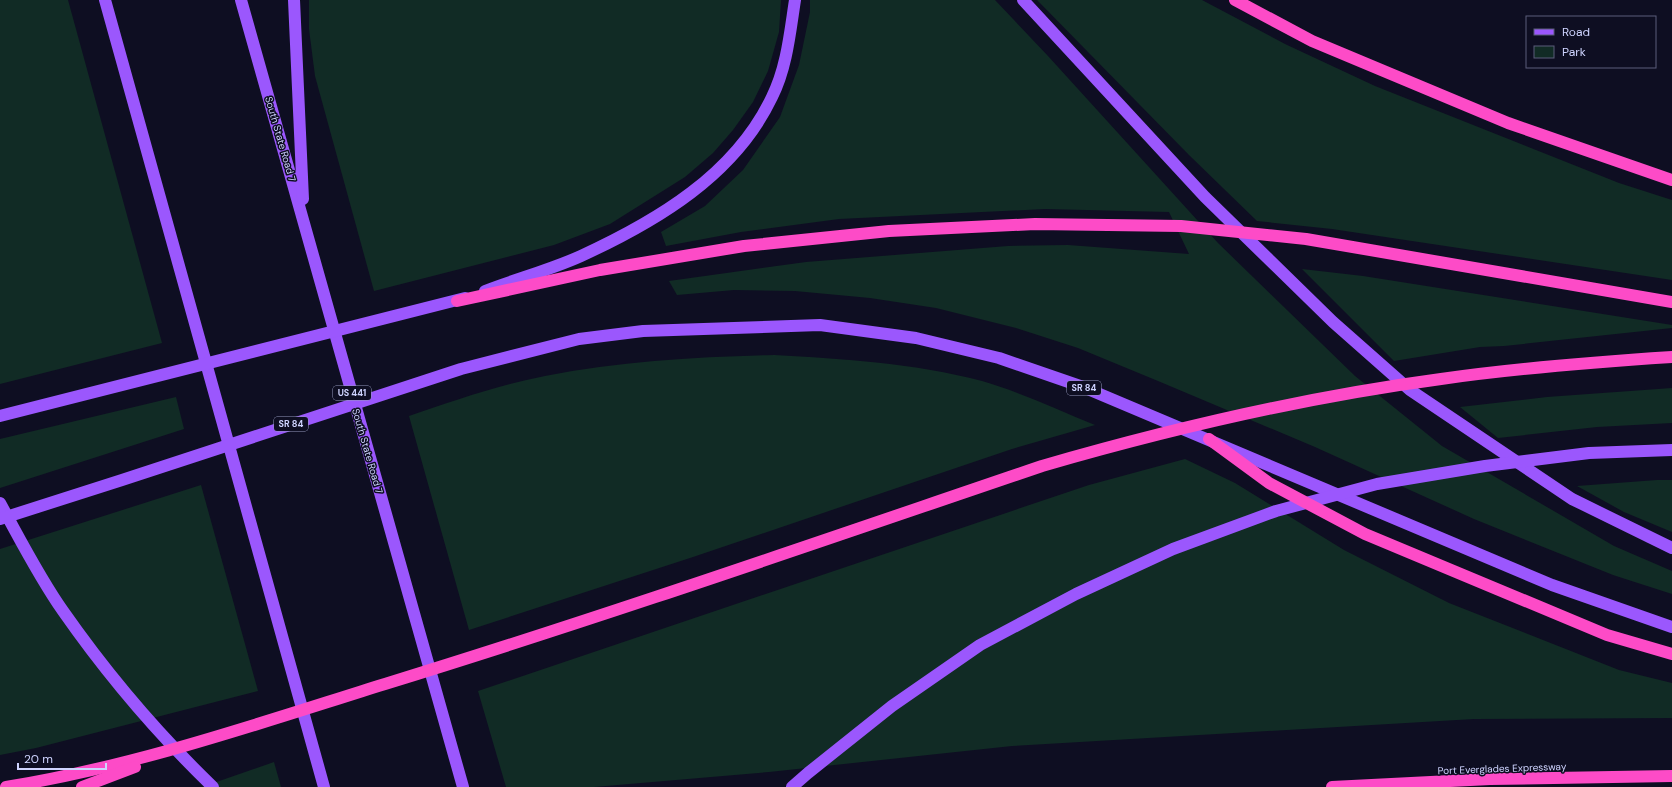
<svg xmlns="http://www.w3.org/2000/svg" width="1672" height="787" font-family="'DM Sans',sans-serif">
	<rect width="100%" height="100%" fill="#0e0e22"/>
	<g fill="#112b25">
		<polygon points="0,0 68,0 162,343 0,384"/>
		<polygon points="309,0 781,0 779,32 768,71 753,102 733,130 713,153 685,177 610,224 554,245 374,291 315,76 309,29"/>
		<polygon points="810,0 995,0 1048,56 1218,243 1355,376 1442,446 1614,546 1672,571 1672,594 1613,575 1474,519 1315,447 1158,381 1078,348 1016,328 936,308 870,298 795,291 734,290 677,295 669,281 806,262 1008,246 1068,245 1189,254 1169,212 1045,209 839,219 741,232 666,246 661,232 705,206 743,170 780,117 799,65 810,12"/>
		<polygon points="1037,0 1202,0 1285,44 1375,86 1619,183 1672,200 1672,280 1332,229 1257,221 1189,155"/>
		<polygon points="1302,269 1363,276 1672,325 1672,328 1504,346 1480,347 1394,361"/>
		<path d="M774 355C844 359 914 363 982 381 1020 392 1058 410 1095 425L1012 449 693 557 469 630 409 416C453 401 499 385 545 376 621 361 697 357 774 355Z"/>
		<polygon points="1672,388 1672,423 1597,427 1498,438 1460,407 1547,397"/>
		<polygon points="176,397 184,429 0,488 0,439"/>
		<polygon points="1185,459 1235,483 1344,550 1449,603 1619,670 1672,683 1672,718 1474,719 1012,746 769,772 594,787 506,787 478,691 1089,485"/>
		<polygon points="1657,480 1672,480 1672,532 1624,512 1577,486"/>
		<polygon points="201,485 258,691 36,748 0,755 0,549"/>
		<polygon points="274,762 281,787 202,787"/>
	</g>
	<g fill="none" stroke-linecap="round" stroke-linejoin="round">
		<g stroke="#9b57fd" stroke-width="12">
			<polyline points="105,0 324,787"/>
			<polyline points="241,0 463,787"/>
			<polyline points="294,0 303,199"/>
			<polyline points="1023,0 1205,197 1333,322 1410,390 1572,499 1672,548"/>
			<path d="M485 291C516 279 550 270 581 256 657 221 735 175 772 97 787 67 790 32 795 0"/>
			<polyline points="0,416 465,298"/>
			<path d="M0 503C20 539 39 577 63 611 107 674 158 734 213 787"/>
			<polyline points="0,519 122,480 461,369 579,339 643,331 820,325 916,338 999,358 1083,387 1552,585 1672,627"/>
			<polyline points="792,787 808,773 892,706 980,645 1076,594 1173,549 1276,511 1377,484 1485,466 1589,453 1672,450"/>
		</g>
		<g stroke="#fd4bc7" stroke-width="12">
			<polyline points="1235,0 1312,41 1508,123 1672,180"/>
			<polyline points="457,301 600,270 744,246 889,231 1035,224 1181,226 1306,239 1672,302"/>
			<polyline points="1209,439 1269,483 1365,534 1607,635 1672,654"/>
			<path d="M6 787C136 766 260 723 385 684 606 616 824 540 1042 466 1173 428 1306 397 1441 379 1518 368 1595 362 1672 357"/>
			<polyline points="82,787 135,767"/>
			<polyline points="1332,787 1490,779 1672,776"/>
		</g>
	</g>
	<g text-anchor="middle" stroke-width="3" stroke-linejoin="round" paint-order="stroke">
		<g fill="#0e0e22" stroke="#9599bd" stroke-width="1">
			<rect x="1067" y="381" width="34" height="14" rx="3"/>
			<rect x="333" y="386" width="38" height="14" rx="3"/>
			<rect x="274" y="417" width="34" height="14" rx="3"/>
		</g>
		<g font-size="9" font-weight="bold" fill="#cfd4ff">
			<text x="1084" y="391">SR 84</text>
			<text x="352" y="396">US 441</text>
			<text x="291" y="427">SR 84</text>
		</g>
		<g font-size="10" fill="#cfd4ff" stroke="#0e0e22">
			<text transform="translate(281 139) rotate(74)" y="4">South State Road 7</text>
			<text transform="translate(368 451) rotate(74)" y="4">South State Road 7</text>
			<text transform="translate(1502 768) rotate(-2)" y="4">Port Everglades Expressway</text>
		</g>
	</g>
	<rect x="1526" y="16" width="130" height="52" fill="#0e0e22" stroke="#5b5d7a"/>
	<rect x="1534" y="29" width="20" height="6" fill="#9b57fd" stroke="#5b5d7a"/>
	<text x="1562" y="36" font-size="12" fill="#cfd4ff">Road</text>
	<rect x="1534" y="46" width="20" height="12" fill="#112b25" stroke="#5b5d7a"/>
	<text x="1562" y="56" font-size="12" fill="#cfd4ff">Park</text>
	<path d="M18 763v6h88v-6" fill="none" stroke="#cfd4ff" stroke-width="2"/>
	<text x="24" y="763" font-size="12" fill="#cfd4ff" stroke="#0e0e22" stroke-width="3" paint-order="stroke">20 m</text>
</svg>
